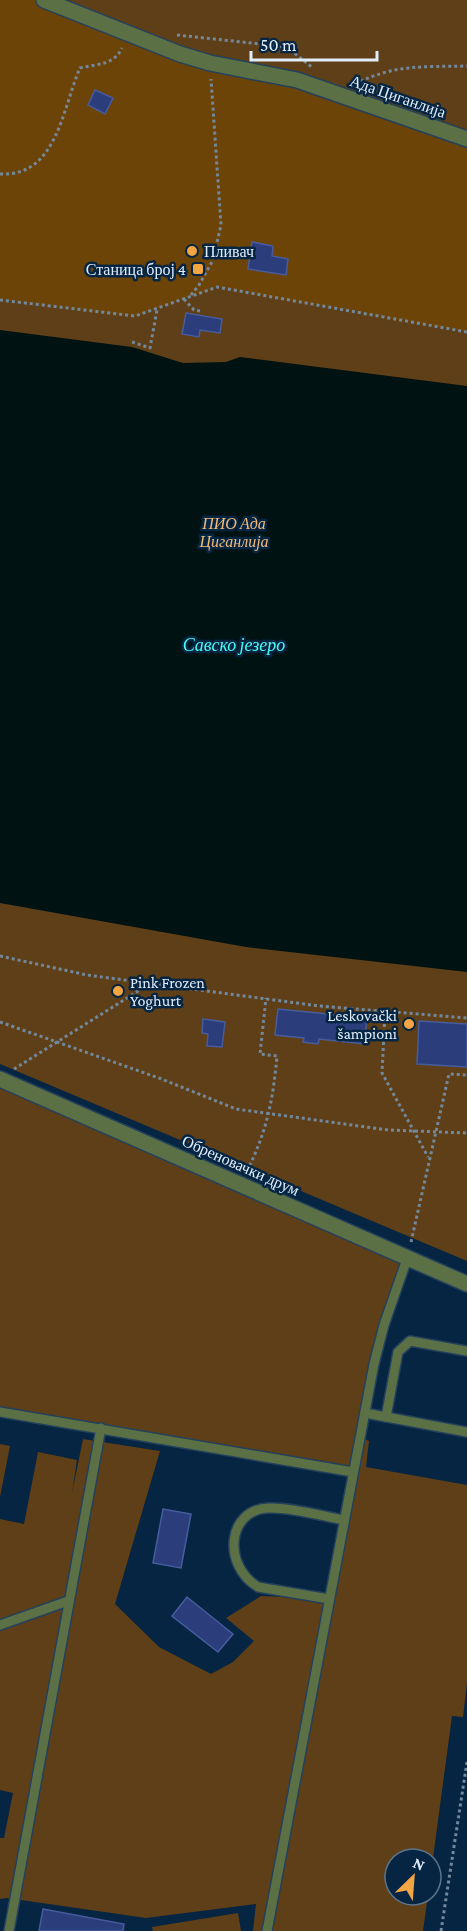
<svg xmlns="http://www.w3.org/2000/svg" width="467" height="1931" font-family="'Crimson Pro',serif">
	<rect width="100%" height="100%" fill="#052542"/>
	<g fill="#5f3f17">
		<polygon points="0,0 467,0 467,1261 0,1064"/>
		<polygon points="0,1079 407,1259 384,1325 360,1437 369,1441 366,1467 467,1485 467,1683 463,1717 452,1716 431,1873 431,1859 395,1859 395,1895 428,1895 423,1931 253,1931 256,1904 146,1918 7,1898 0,1899 0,1838 4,1838 13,1793 0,1790 0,1519 24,1524 38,1452 77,1460 72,1493 83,1439 160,1451 115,1604 159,1647 211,1674 233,1662 254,1641 226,1618 261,1596 329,1599 353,1472 0,1412"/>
		<polygon points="0,1444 10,1446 0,1497"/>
		<polygon points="238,1913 241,1931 153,1931 152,1927"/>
	</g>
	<polygon fill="#6d4408" points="0,0 45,0 128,33 297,80 467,139 467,332 217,287 135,316 0,300"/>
	<polygon fill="#001312" points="0,330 132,347 183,363 226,362 240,357 467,386 467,972 246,947 0,903"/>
	<g fill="#2b3d7b" stroke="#475c9d" stroke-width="1.5">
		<polygon points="95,90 113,98 105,114 88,105"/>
		<polygon points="252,242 273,246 272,256 288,259 286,275 248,269"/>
		<polygon points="186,313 222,319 220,333 200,330 199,337 182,334"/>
		<polygon points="278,1009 367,1018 364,1044 319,1039 318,1044 303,1042 304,1038 275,1035"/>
		<polygon points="203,1019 225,1022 222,1047 207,1046 208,1034 202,1033"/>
		<polygon points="419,1021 467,1024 467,1067 417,1064"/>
		<polygon points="163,1509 191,1514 181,1568 153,1563"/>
		<polygon points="187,1597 233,1634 218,1652 172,1616"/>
		<polygon points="43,1909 124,1924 123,1931 39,1931"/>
	</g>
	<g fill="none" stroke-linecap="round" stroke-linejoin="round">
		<defs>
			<g id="service">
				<polyline points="0,1412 353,1472"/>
				<polyline points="365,1413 467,1432"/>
				<polyline points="386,1417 398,1352 410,1341 467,1351"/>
				<path d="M329 1599 258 1587C222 1565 227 1509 269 1508 291 1507 322 1516 344 1520"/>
				<polyline points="0,1625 68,1601"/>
				<polyline points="9,1931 101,1428"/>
				<polyline points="267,1931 374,1364 384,1325 407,1259"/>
			</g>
			<polyline id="minor" points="44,0 180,54 210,63 297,80 467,139"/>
			<polyline id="tertiary" points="0,1079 467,1284"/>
		</defs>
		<use href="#service" stroke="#24415c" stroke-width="12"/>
		<use href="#minor" stroke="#24415c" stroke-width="18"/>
		<use href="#tertiary" stroke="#24415c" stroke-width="18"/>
		<g stroke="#72889d" stroke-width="3" stroke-dasharray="3 3" stroke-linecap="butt">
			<polyline points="177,35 279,46 293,52 313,68"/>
			<path d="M355 84C395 64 423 67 467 66"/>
			<path d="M0 174C57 177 62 109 80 68 97 64 114 65 122 48"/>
			<polyline points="191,295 199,285 213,260 221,225 211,79"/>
			<polyline points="184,299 194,310 200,311"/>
			<polyline points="0,300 135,316 217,287 467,332"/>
			<polyline points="132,342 150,348 157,310"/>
			<polyline points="0,956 87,975 319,1006 467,1018"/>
			<polyline points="385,1012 382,1073 428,1157"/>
			<polyline points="0,1022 159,1078 236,1109 388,1130 467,1133"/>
			<polyline points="14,1069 151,983"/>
			<path d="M247 1171C267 1131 273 1100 277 1056L260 1054 266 998"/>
			<polyline points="411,1242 449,1074 467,1075"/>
			<polyline points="441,1931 467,1762"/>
		</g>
		<use href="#service" stroke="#5c7046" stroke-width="9"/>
		<use href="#minor" stroke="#5c7046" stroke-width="15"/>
		<use href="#tertiary" stroke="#5c7046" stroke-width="15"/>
	</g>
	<g fill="#f2a542" stroke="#052542" stroke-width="2">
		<circle cx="192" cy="251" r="6"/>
		<rect x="192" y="263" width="12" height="12" rx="3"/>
		<circle cx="118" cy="991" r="6"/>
		<circle cx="409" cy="1024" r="6"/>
	</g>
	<g text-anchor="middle" stroke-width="5" stroke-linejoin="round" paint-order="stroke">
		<g font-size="16" fill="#e1edfa" stroke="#052542">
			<text transform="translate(398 96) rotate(19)" y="6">Ада Циганлија</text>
			<text transform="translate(241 1165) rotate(24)" y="6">Обреновачки друм</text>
		</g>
		<g font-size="16" fill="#e1edfa" stroke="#052542" text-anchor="start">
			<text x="204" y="257">Пливач</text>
			<text x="186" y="275" text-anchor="end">Станица број 4</text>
			<text x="130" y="988">Pink Frozen<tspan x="130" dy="18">Yoghurt</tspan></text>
			<text x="397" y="1021" text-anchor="end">Leskovački<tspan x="397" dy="18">šampioni</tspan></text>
		</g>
		<g font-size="16" font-style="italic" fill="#f3ba78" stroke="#052542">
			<text x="234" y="529">ПИО Ада<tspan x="234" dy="18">Циганлија</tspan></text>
		</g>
		<g font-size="18" font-style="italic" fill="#48fcf1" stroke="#052542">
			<text x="234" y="651">Савско језеро</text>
		</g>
	</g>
	<g transform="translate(413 1877) rotate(25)"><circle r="28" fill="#052542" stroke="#5d758c" stroke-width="1.5"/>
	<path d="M0-4.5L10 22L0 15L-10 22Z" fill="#f2a542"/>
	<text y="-9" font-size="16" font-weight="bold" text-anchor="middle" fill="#e1edfa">N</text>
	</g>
	<path d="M251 51v9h126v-9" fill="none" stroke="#e1edfa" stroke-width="3"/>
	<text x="260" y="51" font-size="18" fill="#e1edfa" stroke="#052542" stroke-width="4.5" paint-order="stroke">50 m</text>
</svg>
